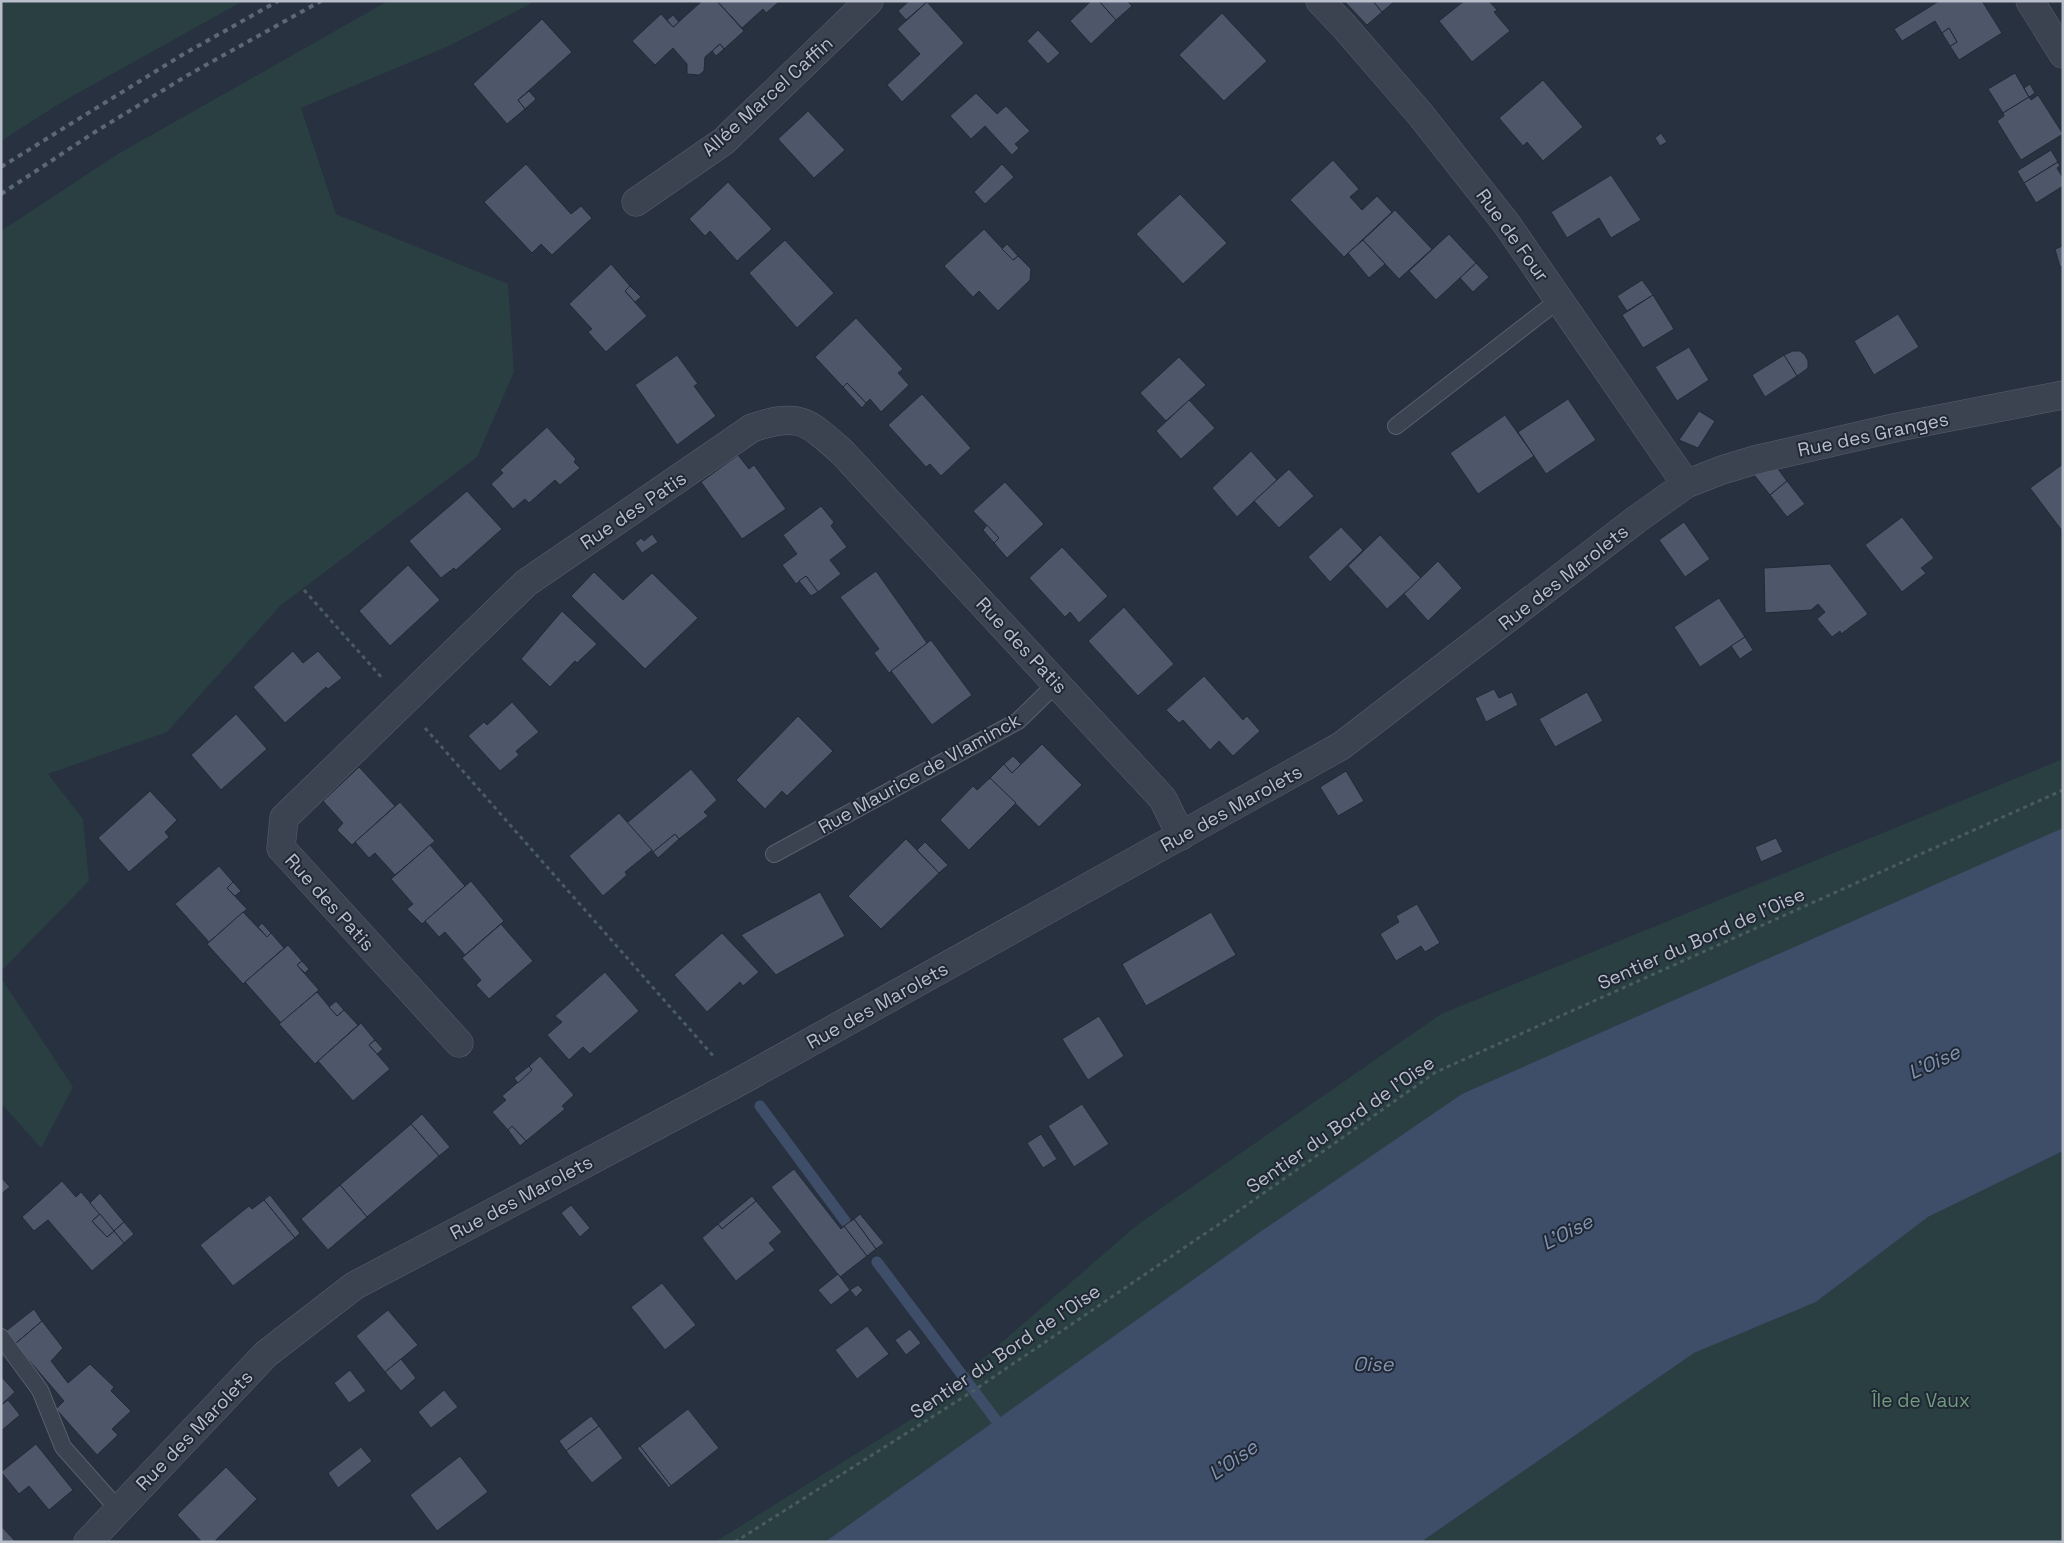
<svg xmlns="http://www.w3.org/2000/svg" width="2064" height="1543" font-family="'Space Grotesk',sans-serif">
	<rect width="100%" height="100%" fill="#273140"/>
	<g fill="#2a3f42">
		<polygon points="1,1 243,1 62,102 1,141"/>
		<polygon points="388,1 536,1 451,45 301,108 336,214 508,284 514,372 477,457 280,606 167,732 48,774 83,819 89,881 1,971 1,231 118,154"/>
		<polygon points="2063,759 2063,829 825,1542 715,1542 918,1415 1137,1225 1441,1014"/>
		<polygon points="1,978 73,1087 41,1148 1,1103"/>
		<polygon points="2063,1151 2063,1542 1421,1542 1694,1353 1816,1302 1928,1217"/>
	</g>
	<polygon fill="#3e4d68" points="2063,828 2063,1151 1928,1217 1816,1302 1694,1353 1421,1542 825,1542 1260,1232 1462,1094"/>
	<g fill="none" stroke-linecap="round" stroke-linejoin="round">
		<g stroke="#3e4d68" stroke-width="11">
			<polyline points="760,1106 845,1221"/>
			<polyline points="877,1262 996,1420"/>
		</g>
	</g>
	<g fill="#4d5769" stroke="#222a37">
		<polygon points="702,1 717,1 744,31 724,49 720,44 705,57 704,71 699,75 687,74 687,64 673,48 655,65 632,41 661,14 673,27"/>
		<polygon points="717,1 780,1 766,13 763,9 742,28"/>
		<polygon points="909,1 927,2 906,20 898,11"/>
		<polygon points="1091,1 1099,1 1116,20 1091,44 1070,21"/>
		<polygon points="1099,1 1127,1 1132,6 1116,20"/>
		<polygon points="1344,1 1373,1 1382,12 1367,25"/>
		<polygon points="1373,1 1395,1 1382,12"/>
		<polygon points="1464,1 1489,1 1497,10 1494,12 1510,31 1472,62 1439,21"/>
		<polygon points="1939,1 1982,1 2002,33 1959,60 1950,46 1957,42 1949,28 1942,33 1935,21 1902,41 1894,29"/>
		<polygon points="927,2 964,43 902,102 887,85 920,54 897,29"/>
		<polygon points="1222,13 1267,61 1224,101 1179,55"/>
		<polygon points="673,15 679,22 673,27 667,20"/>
		<polygon points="542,19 572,52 518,100 525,109 507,124 473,84"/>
		<polygon points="1949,28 1957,42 1950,46 1942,33"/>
		<polygon points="1038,30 1060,53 1048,64 1027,41"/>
		<polygon points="720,44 724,49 716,56 712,51"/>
		<polygon points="2015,73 2029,97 2003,113 1988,89"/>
		<polygon points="1543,80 1583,127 1543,161 1527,142 1523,146 1499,118"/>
		<polygon points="2030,84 2035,93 2029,97 2024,88"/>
		<polygon points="529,91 536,99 525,109 518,100"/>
		<polygon points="976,93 997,114 1006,106 1030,131 1015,144 1019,148 1012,155 985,126 971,139 950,116"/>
		<polygon points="2038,95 2063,134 2021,160 1997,121 2004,116 2003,113 2029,97 2031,100"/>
		<polygon points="808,111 845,150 814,178 778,139"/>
		<polygon points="1661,133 1667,142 1660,146 1655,138"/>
		<polygon points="2051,150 2058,162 2024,183 2017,171"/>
		<polygon points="1333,160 1359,189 1350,197 1362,210 1377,196 1392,212 1344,257 1290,200"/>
		<polygon points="2058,162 2060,166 2057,168 2063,178 2063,186 2036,203 2024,183"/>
		<polygon points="526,164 571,214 581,206 592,218 552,255 541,244 532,253 484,202"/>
		<polygon points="1002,164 1014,177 985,204 974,192"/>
		<polygon points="1611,175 1641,220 1611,238 1599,218 1567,238 1551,212"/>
		<polygon points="728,182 772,229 737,261 710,231 705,236 689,219"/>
		<polygon points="1180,194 1227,243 1183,284 1136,234"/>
		<polygon points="1395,210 1432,249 1399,279 1363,240"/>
		<polygon points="984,229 1013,260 1018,256 1031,269 1030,280 998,311 979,291 973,297 944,266"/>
		<polygon points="1449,234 1476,263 1436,300 1409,271"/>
		<polygon points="785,240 834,293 797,328 749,273"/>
		<polygon points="1363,240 1385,264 1369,278 1348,253"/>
		<polygon points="1007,244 1018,256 1013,260 1002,249"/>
		<polygon points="2063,246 2063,266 2060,267 2055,249"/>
		<polygon points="1476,263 1489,277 1473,292 1460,278"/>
		<polygon points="611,264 630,286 625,291 647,316 606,352 588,332 592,329 569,304"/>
		<polygon points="1642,280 1653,295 1627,311 1617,296"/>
		<polygon points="630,286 641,297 635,302 625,291"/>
		<polygon points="1653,295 1674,329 1643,348 1622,315"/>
		<polygon points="1898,314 1919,347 1874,375 1854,341"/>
		<polygon points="856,318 903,369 898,373 909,385 881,412 870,399 866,403 847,383 843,387 815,357"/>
		<polygon points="1689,347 1709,380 1677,401 1655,367"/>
		<polygon points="1793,351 1800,351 1805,355 1808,361 1808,368 1797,376 1784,355"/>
		<polygon points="677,355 698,384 694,386 716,416 677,445 635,385"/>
		<polygon points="1784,355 1797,376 1765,397 1752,375"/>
		<polygon points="1179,357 1206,385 1166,421 1140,393"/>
		<polygon points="847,383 866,403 862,408 843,387"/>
		<polygon points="922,394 971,448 941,476 930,464 926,467 888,425"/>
		<polygon points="1568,399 1596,440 1546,474 1518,432"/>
		<polygon points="1189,400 1215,428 1181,459 1156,431"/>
		<polygon points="1699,411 1715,421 1698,448 1679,440"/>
		<polygon points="1505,415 1534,456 1478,494 1450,453"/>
		<polygon points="547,427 576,459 574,462 580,468 560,485 555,480 529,503 525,499 513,509 491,484 503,473 500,470"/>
		<polygon points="1251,451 1277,480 1237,517 1212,488"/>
		<polygon points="738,455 749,469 754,465 786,509 742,539 701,482"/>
		<polygon points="2063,464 2063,532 2030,488"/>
		<polygon points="1775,465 1787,481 1770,495 1751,471"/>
		<polygon points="1289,469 1314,496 1279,528 1254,501"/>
		<polygon points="1787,481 1805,504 1787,517 1770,495"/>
		<polygon points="1005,482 1044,524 1007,558 994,543 999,538 973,511"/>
		<polygon points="467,491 502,529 456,570 454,568 441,578 409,541"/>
		<polygon points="821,506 834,522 831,526 847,547 830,560 841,574 818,592 806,576 796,584 782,565 797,554 783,535"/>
		<polygon points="1902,517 1934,558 1921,568 1926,573 1902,592 1865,545"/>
		<polygon points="1684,522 1710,559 1685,577 1659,540"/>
		<polygon points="987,525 999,538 994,543 983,530"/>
		<polygon points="1341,527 1363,550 1330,582 1308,557"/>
		<polygon points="652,534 658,542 642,553 635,543 641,538 644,541"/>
		<polygon points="1380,535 1421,578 1387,609 1348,566"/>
		<polygon points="1062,547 1108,596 1079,623 1070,612 1065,617 1029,578"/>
		<polygon points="1438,561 1462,588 1428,621 1404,594"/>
		<polygon points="1830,564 1868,614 1841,634 1840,631 1832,637 1817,619 1825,612 1818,604 1811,610 1765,613 1764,568"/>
		<polygon points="408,565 440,600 390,646 359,611"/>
		<polygon points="876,571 927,643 889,673 874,653 879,649 840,597"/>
		<polygon points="594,572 623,600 652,573 698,618 645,669 571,596"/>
		<polygon points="806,576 818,592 811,596 799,581"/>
		<polygon points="1719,598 1745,637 1700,667 1674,627"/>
		<polygon points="1124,607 1174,664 1138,696 1088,641"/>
		<polygon points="562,611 597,644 577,663 575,661 550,687 521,659"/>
		<polygon points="1745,637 1753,650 1740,659 1731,646"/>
		<polygon points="931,640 972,695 932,725 891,671"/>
		<polygon points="293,651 303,663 318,651 342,678 328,689 326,687 285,723 253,687"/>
		<polygon points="1204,676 1243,720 1247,716 1260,731 1233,756 1219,741 1210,750 1183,720 1179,723 1166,710"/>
		<polygon points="1494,689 1499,698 1512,692 1518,705 1486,722 1475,698"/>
		<polygon points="1587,692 1603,721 1555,747 1539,719"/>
		<polygon points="512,702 539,732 516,751 519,755 500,771 468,736 484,722 487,725"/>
		<polygon points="236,714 267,749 221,790 191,755"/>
		<polygon points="798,716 833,751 787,796 782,791 765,809 736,780"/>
		<polygon points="1042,744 1082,785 1039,827 990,778 1004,764 1012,773"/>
		<polygon points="1013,756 1021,764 1012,773 1004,764"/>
		<polygon points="359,767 395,806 352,845 337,830 343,823 323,801"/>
		<polygon points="691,769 717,800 704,812 708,816 679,839 675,834 653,852 627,823"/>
		<polygon points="1346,771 1364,801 1338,816 1320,787"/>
		<polygon points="990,778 1016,803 969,850 940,820 973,786 977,790"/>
		<polygon points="150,791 177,820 165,832 169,837 129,872 98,838"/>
		<polygon points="400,802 435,841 395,875 375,853 369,858 355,842"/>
		<polygon points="619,813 652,850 625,872 627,875 603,896 569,856"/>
		<polygon points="675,834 679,839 658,858 653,852"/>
		<polygon points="1776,838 1783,852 1761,862 1755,847"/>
		<polygon points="906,839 939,873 881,929 848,896"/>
		<polygon points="925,842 948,865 939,873 917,850"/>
		<polygon points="430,845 465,886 422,924 407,909 413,904 391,879"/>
		<polygon points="219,866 233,882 227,888 247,909 209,942 175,904"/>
		<polygon points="471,881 504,921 465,955 445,932 439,937 425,921"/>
		<polygon points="233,882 241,891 235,896 227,888"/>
		<polygon points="820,892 845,936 776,975 741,935"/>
		<polygon points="1417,904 1440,943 1425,952 1421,946 1396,961 1380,934 1399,922 1396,916"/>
		<polygon points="243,912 267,937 271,933 284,948 243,984 207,944"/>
		<polygon points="1211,912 1236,955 1146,1006 1122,964"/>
		<polygon points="262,923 271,933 267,937 258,927"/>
		<polygon points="501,924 533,961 489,999 476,985 481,980 462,958"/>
		<polygon points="722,933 759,972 743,986 740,982 707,1012 674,975"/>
		<polygon points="288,945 302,961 297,965 319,990 281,1023 245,982"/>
		<polygon points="302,961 309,969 305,973 297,965"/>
		<polygon points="605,972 639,1011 590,1054 583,1047 569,1060 547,1035 562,1022 555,1016"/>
		<polygon points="317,992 337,1016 344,1010 358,1025 315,1064 279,1024"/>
		<polygon points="336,1001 344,1010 337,1016 329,1007"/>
		<polygon points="1099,1016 1124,1056 1088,1080 1062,1039"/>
		<polygon points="361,1023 375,1040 369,1045 390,1069 353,1101 318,1061"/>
		<polygon points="375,1040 383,1049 377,1054 369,1045"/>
		<polygon points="540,1056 574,1095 562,1106 565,1109 526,1141 512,1126 508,1130 492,1112 506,1100 502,1096 532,1070 529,1066"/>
		<polygon points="529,1066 532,1070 518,1083 514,1078"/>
		<polygon points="1082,1104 1109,1144 1074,1167 1048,1126"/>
		<polygon points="422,1114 450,1147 439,1156 411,1124"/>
		<polygon points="411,1124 439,1156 367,1217 340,1185"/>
		<polygon points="512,1126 526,1141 520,1146 508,1130"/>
		<polygon points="1041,1134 1057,1159 1043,1168 1027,1143"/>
		<polygon points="794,1169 841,1229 844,1226 867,1256 840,1277 771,1187"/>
		<polygon points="1,1177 10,1187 1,1194"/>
		<polygon points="62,1181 76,1197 81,1192 100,1214 92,1221 107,1237 114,1231 124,1243 92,1271 48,1220 34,1231 22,1217"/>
		<polygon points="340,1185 367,1217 328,1250 301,1219"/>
		<polygon points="100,1193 124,1222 114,1231 90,1203"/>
		<polygon points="270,1195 300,1233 295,1238 264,1200"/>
		<polygon points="752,1196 756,1201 722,1229 718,1224"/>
		<polygon points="264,1200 295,1238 233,1286 200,1245 249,1206 252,1209"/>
		<polygon points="756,1201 782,1232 769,1243 775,1250 736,1281 702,1238 718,1224 722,1229"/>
		<polygon points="571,1205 590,1228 580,1237 561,1213"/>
		<polygon points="100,1214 114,1231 107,1237 92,1221"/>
		<polygon points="860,1214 884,1243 876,1249 854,1219"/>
		<polygon points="854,1219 876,1249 867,1256 844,1226"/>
		<polygon points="124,1222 134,1234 124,1243 114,1231"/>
		<polygon points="838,1274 850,1290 831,1305 818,1290"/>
		<polygon points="662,1283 696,1325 665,1350 631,1307"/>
		<polygon points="858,1285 863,1290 856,1297 850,1290"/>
		<polygon points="34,1309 42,1321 15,1344 6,1331"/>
		<polygon points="388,1310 418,1345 385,1372 356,1336"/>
		<polygon points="42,1321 63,1348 51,1361 68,1383 90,1364 114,1387 111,1391 131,1411 112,1429 118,1435 97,1455 56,1409 64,1401 15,1344"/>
		<polygon points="867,1326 889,1354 857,1379 835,1350"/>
		<polygon points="910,1329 921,1343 906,1355 895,1340"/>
		<polygon points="401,1359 416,1378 401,1391 385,1372"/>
		<polygon points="350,1370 366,1391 349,1403 334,1383"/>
		<polygon points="1,1376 15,1392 1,1405"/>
		<polygon points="444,1390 458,1407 431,1428 418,1412"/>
		<polygon points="8,1400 20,1415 1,1431 1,1405"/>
		<polygon points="688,1409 719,1448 671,1486 640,1446"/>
		<polygon points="591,1416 599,1426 566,1451 559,1441"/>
		<polygon points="599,1426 623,1458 592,1483 566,1451"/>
		<polygon points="36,1444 73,1490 49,1510 29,1486 19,1494 1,1472"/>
		<polygon points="640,1446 671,1486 669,1488 637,1448"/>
		<polygon points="361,1447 372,1461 338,1488 328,1473"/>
		<polygon points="460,1456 488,1492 437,1531 410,1495"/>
		<polygon points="226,1467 257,1499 214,1542 202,1542 177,1515"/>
		<polygon points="1,1526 16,1542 1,1542"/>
	</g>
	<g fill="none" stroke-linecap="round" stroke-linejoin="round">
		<defs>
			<g id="lane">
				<polyline points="1396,426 1560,299"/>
				<polyline points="774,854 1018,721 1057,683"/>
				<polyline points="1,1337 40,1390 63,1447 118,1509"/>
			</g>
			<g id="street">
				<polyline points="1320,1 1343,25 1420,114 1506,223 1686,484"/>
				<polyline points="2030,1 2063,54"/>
				<polyline points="636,202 724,141 869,1"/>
				<path d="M459 1043 281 848 284 818 526 583 752 428C799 412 807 421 842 452L1163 799 1181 836"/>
				<polyline points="88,1542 266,1354 354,1286 735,1084 1341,746 1637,519 1686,484 1722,470 1755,460 1898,427 2063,395"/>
			</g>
		</defs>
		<use href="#lane" stroke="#59616d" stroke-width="18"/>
		<use href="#street" stroke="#59616d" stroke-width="29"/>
		<g stroke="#495c60" stroke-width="3" stroke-dasharray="4 4" stroke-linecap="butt">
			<polyline points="304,590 382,678"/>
			<polyline points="425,728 715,1058"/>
			<polyline points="735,1542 973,1391 1231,1216 1436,1072 2063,790"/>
		</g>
		<use href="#lane" stroke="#3b4350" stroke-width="16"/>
		<use href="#street" stroke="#3b4350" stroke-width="28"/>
		<g stroke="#5d6776" stroke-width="4" stroke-dasharray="5 5" stroke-linecap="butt">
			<polyline points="1,167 182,55 278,1"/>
			<polyline points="1,194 95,132 188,75 321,1"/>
		</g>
	</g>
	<g text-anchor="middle" stroke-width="4" stroke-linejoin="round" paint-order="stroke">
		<g font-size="19" fill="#b8beca" stroke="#202835">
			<text transform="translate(767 96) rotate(-42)" y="7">Allée Marcel Caffin</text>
			<text transform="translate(1513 235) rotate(54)" y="7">Rue de Four</text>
			<text transform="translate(1873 434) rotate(-12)" y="7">Rue des Granges</text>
			<text transform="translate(633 510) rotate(-34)" y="7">Rue des Patis</text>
			<text transform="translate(1563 577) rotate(-38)" y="7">Rue des Marolets</text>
			<text transform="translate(1022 645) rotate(47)" y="7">Rue des Patis</text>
			<text transform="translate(919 773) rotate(-29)" y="7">Rue Maurice de Vlaminck</text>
			<text transform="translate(1231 808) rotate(-29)" y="7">Rue des Marolets</text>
			<text transform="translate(330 902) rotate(48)" y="7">Rue des Patis</text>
			<text transform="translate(1701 938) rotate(-24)" y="7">Sentier du Bord de l'Oise</text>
			<text transform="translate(877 1005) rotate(-29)" y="7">Rue des Marolets</text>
			<text transform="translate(1340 1124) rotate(-35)" y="7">Sentier du Bord de l'Oise</text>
			<text transform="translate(521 1197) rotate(-28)" y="7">Rue des Marolets</text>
			<text transform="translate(1005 1351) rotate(-34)" y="7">Sentier du Bord de l'Oise</text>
			<text transform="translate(194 1430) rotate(-46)" y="7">Rue des Marolets</text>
		</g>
		<g font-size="19" fill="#709a7c" stroke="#202835">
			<text x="1921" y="1407">Île de Vaux</text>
		</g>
		<g font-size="20" font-style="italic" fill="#8193b0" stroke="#202835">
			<text transform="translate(1934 1062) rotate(-25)" y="7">L'Oise</text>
			<text transform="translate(1567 1232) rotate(-27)" y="7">L'Oise</text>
			<text x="1373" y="1371">Oise</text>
			<text transform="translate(1233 1460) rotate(-35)" y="7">L'Oise</text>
		</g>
	</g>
	<rect width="2064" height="1543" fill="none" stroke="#b8beca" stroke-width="5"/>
</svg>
